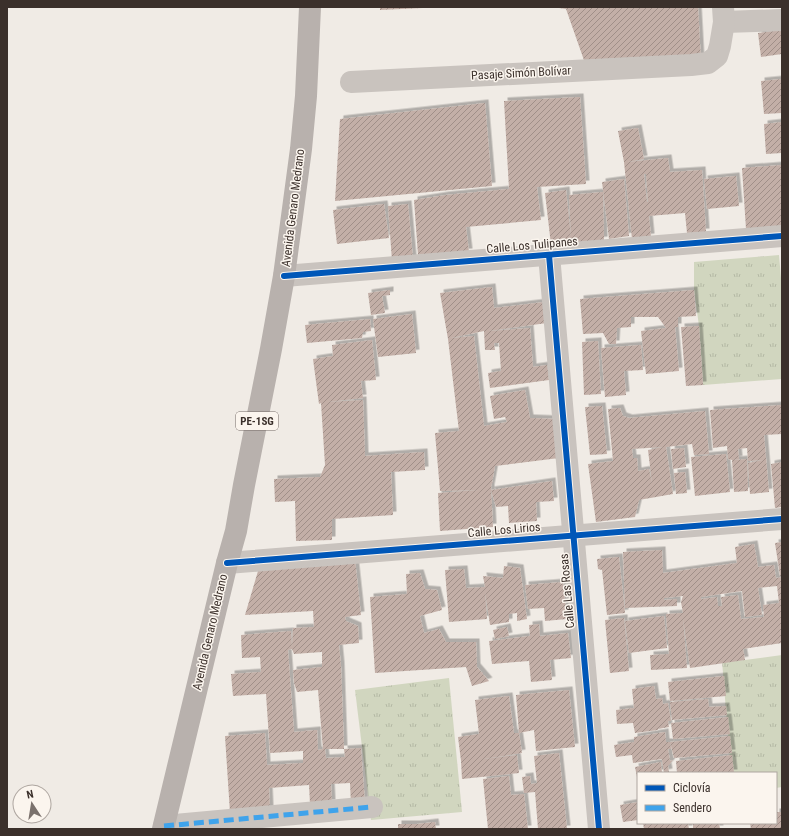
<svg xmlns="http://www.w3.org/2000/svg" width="789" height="836" font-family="'Roboto Condensed',sans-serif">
	<defs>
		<pattern id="grass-tufts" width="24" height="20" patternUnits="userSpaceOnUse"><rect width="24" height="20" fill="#d1d6bf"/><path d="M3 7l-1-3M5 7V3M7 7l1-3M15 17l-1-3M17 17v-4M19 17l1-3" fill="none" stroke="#b4b8a4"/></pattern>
		<pattern id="building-hatch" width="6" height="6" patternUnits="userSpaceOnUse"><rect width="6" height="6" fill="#c3afa7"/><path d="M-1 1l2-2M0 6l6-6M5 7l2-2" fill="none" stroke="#a08f88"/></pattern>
		<filter id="shadow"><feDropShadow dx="3.5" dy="-3.5" stdDeviation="0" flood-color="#0004"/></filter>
	</defs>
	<rect width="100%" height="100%" fill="#f0ebe5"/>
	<g fill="url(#grass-tufts)">
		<polygon points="779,255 782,290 782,379 703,385 699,326 694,290 694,262"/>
		<polygon points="782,655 782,787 776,788 776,773 731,773 722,661 745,660"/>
		<polygon points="449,678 462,812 371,820 355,690"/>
	</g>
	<g fill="url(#building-hatch)" fill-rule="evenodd" filter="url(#shadow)">
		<polygon points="380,7 423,7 423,8 380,10"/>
		<polygon points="559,7 698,7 701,62 586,66 566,9 559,8"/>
		<polygon points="782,30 782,54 761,57 758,33"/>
		<polygon points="782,79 782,113 764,114 761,81"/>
		<polygon points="580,97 586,184 537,187 541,220 466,227 469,252 418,255 414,200 446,195 509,189 504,101"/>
		<polygon points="485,103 492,186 335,201 340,119"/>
		<polygon points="782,122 782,153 766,154 764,124"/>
		<path d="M638 128 644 159 627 162 668 158 670 172 702 170 706 232 687 233 685 213 649 216 651 237 632 239 624 162 618 131ZM644 174H646L648 202H647Z"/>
		<polygon points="782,165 782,226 746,229 742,168"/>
		<polygon points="736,176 739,206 707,209 704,179"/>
		<polygon points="624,179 629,236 609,239 602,182"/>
		<polygon points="566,190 571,237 569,195 603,192 604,240 551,245 545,193"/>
		<polygon points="384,204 389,238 337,244 333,210"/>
		<polygon points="408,204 413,259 392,261 388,206"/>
		<polygon points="492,287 494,308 544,302 547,323 489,331 530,328 533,367 547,365 549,380 490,388 488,373 501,371 499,343 494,343 495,350 485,350 484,331 451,338 474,336 484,426 507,422 505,417 494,419 490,396 525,390 530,418 555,419 559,458 495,466 491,488 493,527 440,531 438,493 478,490 440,491 435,433 459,431 448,339 440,293"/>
		<polygon points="390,290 390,295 382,296 385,313 371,315 368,293"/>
		<polygon points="694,290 696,316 678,317 678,327 675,327 679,371 646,374 641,331 666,328 658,317 631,317 631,327 617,328 616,344 609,344 603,333 583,334 580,299"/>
		<polygon points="412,314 416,353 378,357 373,319"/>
		<polygon points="370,319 371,331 363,332 362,338 307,343 305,325"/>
		<polygon points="699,326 703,385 686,386 681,327"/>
		<polygon points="372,340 376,380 361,381 363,398 327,402 363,400 365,456 424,452 425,470 391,472 393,515 332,519 332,540 296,541 295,501 275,502 274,479 320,477 325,465 321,403 319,404 313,359 333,356 332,345"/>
		<polygon points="598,341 601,394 584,395 582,342"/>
		<polygon points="641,345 643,370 624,371 626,395 605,397 601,348"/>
		<polygon points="782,405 782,434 764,435 769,492 750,494 748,463 763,460 748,461 747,448 738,449 739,459 734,460 747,459 748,491 734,492 732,460 728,459 727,446 713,448 710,410"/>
		<polygon points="602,406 607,454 590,455 585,407"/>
		<path d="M620 408 623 416 629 418 705 411 709 454 694 455 692 444 666 447 673 494 639 500 635 517 596 522 588 464 613 461 608 409ZM663 447 648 450 652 483 649 469 638 471 637 458H633L632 449Z"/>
		<polygon points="684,448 686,467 673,469 671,449"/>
		<polygon points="726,454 730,492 695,496 691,457"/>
		<polygon points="782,462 782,507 775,508 771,464"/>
		<polygon points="685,472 687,493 676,494 674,473"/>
		<polygon points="552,481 554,501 536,502 537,521 509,523 508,506 496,507 491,490"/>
		<polygon points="782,542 782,576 780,576 775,543"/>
		<path d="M754 544 758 567 774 565 776 578 782 577V643L743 649 745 660 690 668 683 618 687 668 651 670 650 655 669 654 666 614 683 613 681 602 683 596 664 598V600L677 599V606L625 608 623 552 662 550 663 573 737 563 735 547ZM777 586 779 603 763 605 764 617 741 619 738 595 721 597 722 606H718L717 597 701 599V597L742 591 745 617 762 615 758 588Z"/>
		<polygon points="619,557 625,613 607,615 602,570 598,569 597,559"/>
		<path d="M355 560 361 615 345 617 346 621 358 626 359 643 339 645 341 666 344 749H325L326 758 345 757 344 749 361 748 365 804 351 805 350 783 331 784 332 803 310 804 309 785 269 788 270 810 230 813 225 736 265 733 267 765 303 763V751L270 753 266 694 233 696 231 674 261 672 260 657 242 658 241 635 291 631 292 647 293 628 314 627 313 611 245 615 258 571ZM292 649 294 654 322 652V667L293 670 294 683 297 692 318 690 323 749 318 750 317 730 294 732 288 650Z"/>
		<polygon points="504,566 520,568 527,619 517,621 517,613 509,614 509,622 490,625 485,592 487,619 449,622 445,570 464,569 466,588 485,587 483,576 503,578"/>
		<polygon points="420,573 425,589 437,590 442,610 420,616 424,633 439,629 446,642 476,642 477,667 489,681 472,686 466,667 375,673 370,597 407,594 406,574"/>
		<polygon points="563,582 567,619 545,621 544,608 528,609 525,585"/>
		<polygon points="664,616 667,648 629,653 625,621"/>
		<polygon points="624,618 629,671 610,673 605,620"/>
		<polygon points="539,624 540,636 568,633 571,658 550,660 552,680 531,682 529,661 492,664 489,641 530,636 529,625"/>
		<polygon points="507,627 509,636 495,639 493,630"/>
		<polygon points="724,676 726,696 670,701 668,682"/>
		<polygon points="654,686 656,699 662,698 663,704 668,703 671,721 668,721 669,727 658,729 658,730 635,733 633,723 617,724 616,710 634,708 632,689"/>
		<polygon points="569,690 575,747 536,751 534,730 519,733 516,695"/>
		<polygon points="509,696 514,733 519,733 522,753 484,759 517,755 519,773 462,779 461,761 458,737 479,734 475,700"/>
		<polygon points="708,699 709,707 726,706 727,715 672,720 670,702"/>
		<polygon points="728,717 730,734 673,739 671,723"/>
		<polygon points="665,732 666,742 670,742 730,736 732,753 674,758 670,742 671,749 668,749 670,761 673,760 668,766 669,772 664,773 662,759 633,763 632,755 616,757 614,745 634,742 634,737"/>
		<polygon points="559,753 567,829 538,829 535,792 524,793 522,777 530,776 531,784 537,783 534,756"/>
		<polygon points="732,755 734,773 677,773 676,761"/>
		<polygon points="661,762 662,773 638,773 638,777 637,777 635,767"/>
		<polygon points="509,776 511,795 524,794 528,829 488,829 483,779"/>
		<polygon points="638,802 638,820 623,822 620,805"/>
		<polygon points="776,812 782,812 782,829 751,829 750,823 776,823"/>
		<polygon points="435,822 436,829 398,829 398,824 417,824"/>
		<polygon points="643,823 667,823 667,824 688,823 689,829 644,829"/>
		<polygon points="693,823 719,823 720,829 693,829"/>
	</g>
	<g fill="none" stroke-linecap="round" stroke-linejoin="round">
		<g stroke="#c9c3be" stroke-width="22">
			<polyline points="724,22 782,20"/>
			<polyline points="351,82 691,65 708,63 717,56 720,46 724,22 723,7"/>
			<polyline points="549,255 599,829"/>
			<polyline points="284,276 782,236"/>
			<polyline points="227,563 782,519"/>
			<polyline points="164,826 372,807"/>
		</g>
		<polyline stroke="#b8b1ad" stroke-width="22" points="163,829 227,563 236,531 244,485 271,349 284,276 301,149 306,96 310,7"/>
		<polyline stroke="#3fa3eb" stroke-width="5" stroke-dasharray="10 5" stroke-linecap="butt" points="164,826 372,807"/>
		<defs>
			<g id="cycleway">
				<polyline points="549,255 599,829"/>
				<polyline points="284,276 782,236"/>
				<polyline points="227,563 782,519"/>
			</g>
		</defs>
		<use href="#cycleway" stroke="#fbf5ee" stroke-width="8"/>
		<use href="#cycleway" stroke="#0057b8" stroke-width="6"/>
	</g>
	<g text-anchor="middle" stroke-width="3" stroke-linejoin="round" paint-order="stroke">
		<rect fill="#fbf5ee" stroke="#756b66" stroke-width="1" x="236" y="412" width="42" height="18" rx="3"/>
		<g font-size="11" font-weight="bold" fill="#3b302b">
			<text x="257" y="425">PE-1SG</text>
		</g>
		<g font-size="12" fill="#3b302b" stroke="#fbf5ee">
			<text transform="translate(521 73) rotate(-3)" y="4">Pasaje Simón Bolívar</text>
			<text transform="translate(293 208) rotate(-83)" y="4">Avenida Genaro Medrano</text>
			<text transform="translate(532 245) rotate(-5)" y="4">Calle Los Tulipanes</text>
			<text transform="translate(504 530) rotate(-5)" y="4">Calle Los Lirios</text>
			<text transform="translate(567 591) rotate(-95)" y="4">Calle Las Rosas</text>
			<text transform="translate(210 632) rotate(-77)" y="4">Avenida Genaro Medrano</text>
		</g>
	</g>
	<rect width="789" height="836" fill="none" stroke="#3b302b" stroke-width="16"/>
	<rect x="637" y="772" width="140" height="52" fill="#fbf5ee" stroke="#aea6a0"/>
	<rect x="645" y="785" width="20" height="6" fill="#0057b8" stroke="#aea6a0"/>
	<text x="673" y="792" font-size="12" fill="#3b302b">Ciclovía</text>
	<rect x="645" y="805" width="20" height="6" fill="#3fa3eb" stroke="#aea6a0"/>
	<text x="673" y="812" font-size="12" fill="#3b302b">Sendero</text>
	<g transform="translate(32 804) rotate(348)"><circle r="19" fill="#fbf5ee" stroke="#aea6a0"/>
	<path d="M0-3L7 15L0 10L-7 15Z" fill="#7a716c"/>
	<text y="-6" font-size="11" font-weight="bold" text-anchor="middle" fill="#3b302b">N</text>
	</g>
</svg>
